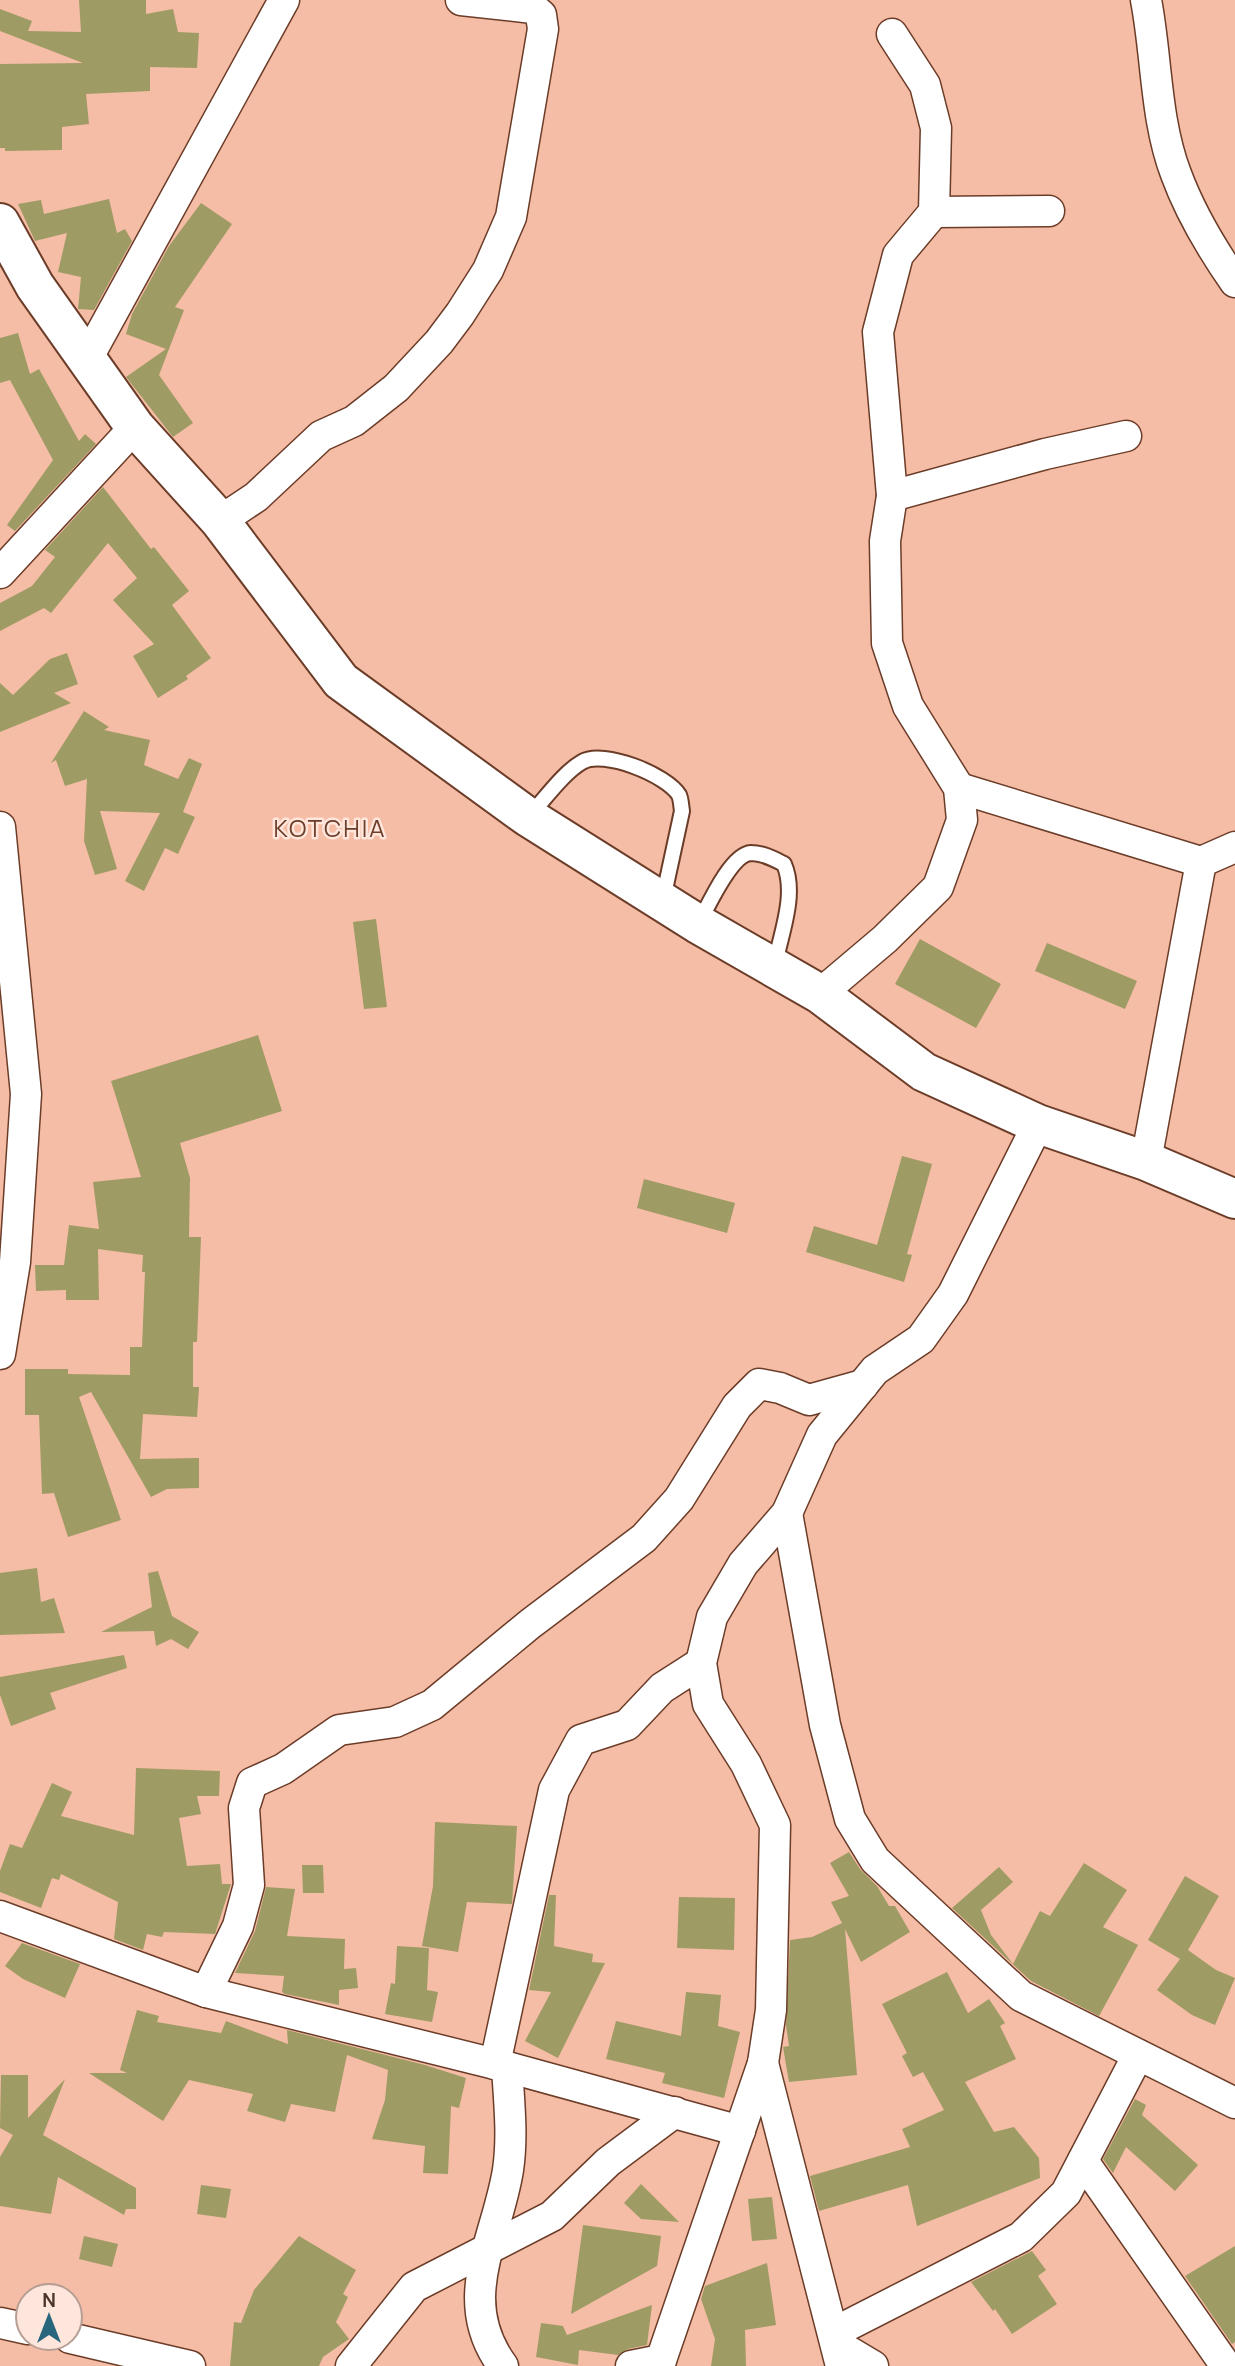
<svg xmlns="http://www.w3.org/2000/svg" width="1235" height="2366" font-family="Manrope,sans-serif">
	<rect width="100%" height="100%" fill="#f5bda5"/>
	<g fill="#9f9b65">
		<polygon points="79,0 146,0 146,14 173,9 178,32 199,33 197,68 150,67 150,91 86,94 89,124 62,127 62,150 5,151 5,148 0,148 0,64 83,63 0,31 0,9 32,21 28,31 81,32"/>
		<polygon points="109,199 117,233 125,229 132,241 94,310 78,309 81,277 58,272 67,233 35,241 18,204 41,200 44,214"/>
		<polygon points="201,203 232,224 175,307 184,310 159,375 193,423 173,437 126,377 166,349 126,334 132,314 169,246"/>
		<polygon points="18,333 30,374 39,369 79,441 85,434 96,444 15,531 7,525 53,460 10,380 0,383 0,338"/>
		<polygon points="103,487 151,549 154,547 189,591 172,605 211,658 186,676 188,679 158,698 133,656 154,644 113,600 137,578 108,543 51,613 44,608 0,631 0,603 32,586 55,557 45,550"/>
		<polygon points="67,653 78,684 54,693 71,703 0,732 0,683 13,695 50,659"/>
		<polygon points="84,711 109,727 104,730 150,740 144,765 178,779 189,758 202,764 183,812 195,817 178,854 165,848 144,891 125,881 160,813 100,811 117,869 95,875 84,841 87,779 65,786 56,760 51,763"/>
		<polygon points="376,919 387,1007 364,1009 353,922"/>
		<polygon points="920,939 1001,984 976,1028 895,984"/>
		<polygon points="1047,943 1137,981 1125,1009 1035,971"/>
		<polygon points="258,1035 282,1111 180,1143 190,1178 189,1237 201,1237 197,1342 193,1342 193,1387 199,1387 197,1417 143,1414 140,1459 199,1458 199,1488 167,1489 151,1497 91,1392 79,1397 121,1520 68,1537 54,1493 42,1494 39,1415 25,1415 25,1369 68,1369 68,1374 130,1375 130,1347 142,1347 145,1272 142,1272 143,1255 98,1249 99,1300 66,1300 66,1290 36,1291 35,1265 64,1265 69,1225 99,1229 93,1182 141,1177 111,1081"/>
		<polygon points="902,1156 932,1164 907,1254 912,1255 904,1282 806,1252 814,1226 877,1245"/>
		<polygon points="644,1179 735,1203 727,1233 637,1208"/>
		<polygon points="37,1568 41,1602 54,1598 65,1633 0,1635 0,1573"/>
		<polygon points="158,1571 172,1616 199,1632 188,1649 171,1639 156,1646 154,1631 101,1632 152,1607 148,1573"/>
		<polygon points="124,1655 127,1668 50,1693 56,1709 11,1726 0,1695 0,1677"/>
		<polygon points="136,1768 220,1771 219,1796 197,1796 201,1814 179,1818 187,1866 220,1864 222,1884 231,1884 215,1934 164,1932 162,1937 147,1934 143,1950 114,1939 118,1902 61,1874 59,1880 52,1878 41,1908 0,1892 0,1871 10,1844 22,1848 52,1783 72,1792 61,1816 134,1835"/>
		<polygon points="435,1822 517,1826 512,1904 467,1902 458,1952 422,1946 433,1886"/>
		<polygon points="849,1852 860,1869 877,1886 889,1906 895,1906 910,1932 861,1962 845,1929 857,2075 789,2082 783,2047 789,2046 786,2025 790,1940 812,1937 842,1923 831,1902 849,1896 830,1863"/>
		<polygon points="1084,1863 1127,1890 1103,1927 1138,1945 1099,2016 1031,1981 952,1908 999,1867 1013,1882 981,1910 991,1935 1013,1964 1040,1911 1050,1916"/>
		<polygon points="302,1865 323,1865 324,1893 303,1893"/>
		<polygon points="1185,1876 1219,1896 1188,1950 1216,1970 1235,1978 1215,2025 1192,2015 1157,1990 1180,1959 1148,1940"/>
		<polygon points="266,1887 295,1889 287,1936 345,1939 344,1969 356,1968 358,1988 339,1990 339,2005 285,1994 282,1992 284,1976 235,1973 255,1931"/>
		<polygon points="549,1895 556,1895 554,1946 593,1954 592,1962 605,1963 558,2058 525,2041 551,1992 529,1990"/>
		<polygon points="679,1897 735,1898 734,1950 677,1948"/>
		<polygon points="22,1943 80,1964 65,1998 23,1979 5,1966"/>
		<polygon points="397,1946 429,1948 427,1990 438,1992 432,2022 385,2014 391,1983 395,1984"/>
		<polygon points="947,1972 968,2013 989,1999 1005,2023 1000,2026 1016,2059 965,2082 994,2132 1014,2127 1039,2158 1040,2178 917,2226 908,2185 819,2211 810,2176 910,2147 902,2129 944,2110 923,2072 913,2077 902,2056 907,2053 882,2004"/>
		<polygon points="686,1992 721,1995 718,2026 740,2032 724,2098 662,2083 665,2073 606,2059 616,2021 681,2036"/>
		<polygon points="137,2010 159,2016 157,2022 221,2033 226,2021 288,2044 287,2030 425,2065 466,2078 459,2108 451,2106 448,2174 423,2173 425,2146 372,2139 385,2100 388,2070 347,2055 335,2112 291,2104 285,2122 247,2111 253,2094 189,2080 163,2121 89,2073 127,2073 120,2070"/>
		<polygon points="1,2075 28,2075 28,2118 65,2079 43,2135 136,2188 136,2209 126,2209 124,2215 58,2177 51,2214 0,2206 0,2157 13,2135 0,2128"/>
		<polygon points="1135,2099 1146,2105 1142,2115 1198,2165 1175,2191 1126,2147 1113,2173 1103,2159"/>
		<polygon points="641,2184 679,2222 641,2219 624,2203"/>
		<polygon points="201,2185 231,2189 226,2218 197,2214"/>
		<polygon points="772,2197 777,2239 752,2241 748,2199"/>
		<polygon points="583,2225 661,2236 657,2266 571,2314"/>
		<polygon points="84,2236 118,2244 112,2267 79,2259"/>
		<polygon points="299,2236 356,2270 343,2294 348,2297 336,2322 349,2339 323,2357 319,2366 230,2366 234,2322 241,2323 254,2290"/>
		<polygon points="1235,2246 1235,2342 1232,2344 1185,2276"/>
		<polygon points="1032,2251 1046,2270 1038,2276 1057,2304 1012,2334 995,2309 993,2311 971,2282"/>
		<polygon points="767,2263 776,2325 745,2330 746,2366 711,2366 715,2339 701,2299 705,2286"/>
		<polygon points="652,2305 647,2345 628,2349 618,2355 579,2350 578,2365 536,2357 541,2323 563,2326 567,2335"/>
	</g>
	<g fill="none" stroke-linecap="round" stroke-linejoin="round">
		<defs>
			<g id="service">
				<path d="M529 816C545 799 563 773 582 762 603 749 667 775 679 795 681 799 681 805 682 811L663 899"/>
				<path d="M699 923C708 906 731 854 751 853 763 853 774 859 784 864 797 894 781 933 775 964"/>
			</g>
			<g id="minor">
				<path d="M1146 0C1157 57 1155 119 1176 174 1190 212 1212 249 1235 282"/>
				<polyline points="934,212 1049,211"/>
				<polyline points="87,359 284,0"/>
				<polyline points="892,496 1045,454 1126,436"/>
				<polyline points="220,521 256,497 321,436 354,421 396,388 439,342 460,314 488,270 511,217 543,29 541,15 533,8 461,0"/>
				<polyline points="0,573 135,427"/>
				<polyline points="959,788 1201,862"/>
				<polyline points="0,827 26,1094 15,1262 0,1354"/>
				<polyline points="820,994 885,939 938,887 962,820 959,788 908,706 887,643 885,541 892,496 878,332 898,255 934,212 936,128 925,85 892,34"/>
				<polyline points="1146,1161 1201,862 1235,847"/>
				<polyline points="787,1513 825,1725 850,1819 875,1860 1021,1996 1235,2103"/>
				<polyline points="0,1916 206,1992 507,2067 740,2131"/>
				<polyline points="206,1992 238,1926 249,1885 244,1808 252,1783 283,1769 339,1730 395,1722 432,1705 530,1624 644,1538 679,1499 737,1406 759,1384 780,1388 809,1400 863,1385"/>
				<polyline points="763,2063 841,2366"/>
				<polyline points="495,2064 554,1790 581,1740 627,1725 662,1688 701,1663"/>
				<polyline points="1083,2161 1226,2366"/>
				<polyline points="0,2323 28,2329"/>
				<polyline points="833,2333 1021,2237 1066,2193 1138,2055"/>
				<polyline points="70,2338 190,2366"/>
				<polyline points="836,2344 873,2366"/>
				<polyline points="351,2366 414,2287 552,2216 608,2162 675,2112"/>
				<path d="M503 2366C454 2300 497 2239 508 2170 513 2136 509 2101 507 2067"/>
				<polyline points="631,2366 661,2360"/>
				<polyline points="659,2366 763,2063 771,2010 775,1825 746,1764 708,1704 701,1663 712,1617 743,1564 787,1513 822,1435 875,1370 921,1339 953,1294 1038,1124"/>
			</g>
			<polyline id="secondary" points="0,223 35,286 135,427 220,521 341,681 528,817 698,924 820,994 924,1072 1038,1124 1146,1161 1235,1199"/>
		</defs>
		<use href="#service" stroke="#6b3c28" stroke-width="18"/>
		<use href="#minor" stroke="#6b3c28" stroke-width="33"/>
		<use href="#secondary" stroke="#6b3c28" stroke-width="42"/>
		<use href="#service" stroke="#fff" stroke-width="14"/>
		<use href="#minor" stroke="#fff" stroke-width="30"/>
		<use href="#secondary" stroke="#fff" stroke-width="38"/>
	</g>
	<g text-anchor="middle" stroke-width="5" stroke-linejoin="round" paint-order="stroke">
		<g font-size="24" letter-spacing="2" fill="#6c3d29" stroke="#fee6dc">
			<text x="330" y="837">KOTCHIA</text>
		</g>
	</g>
	<g transform="translate(49 2317)"><circle r="33" fill="#fee6dc" stroke="#b69e95" stroke-width="2"/>
	<path d="M0-5L12 26L0 18L-12 26Z" fill="#27667c"/>
	<text y="-10" font-size="19" font-weight="bold" text-anchor="middle" fill="#4a332a">N</text>
	</g>
</svg>
